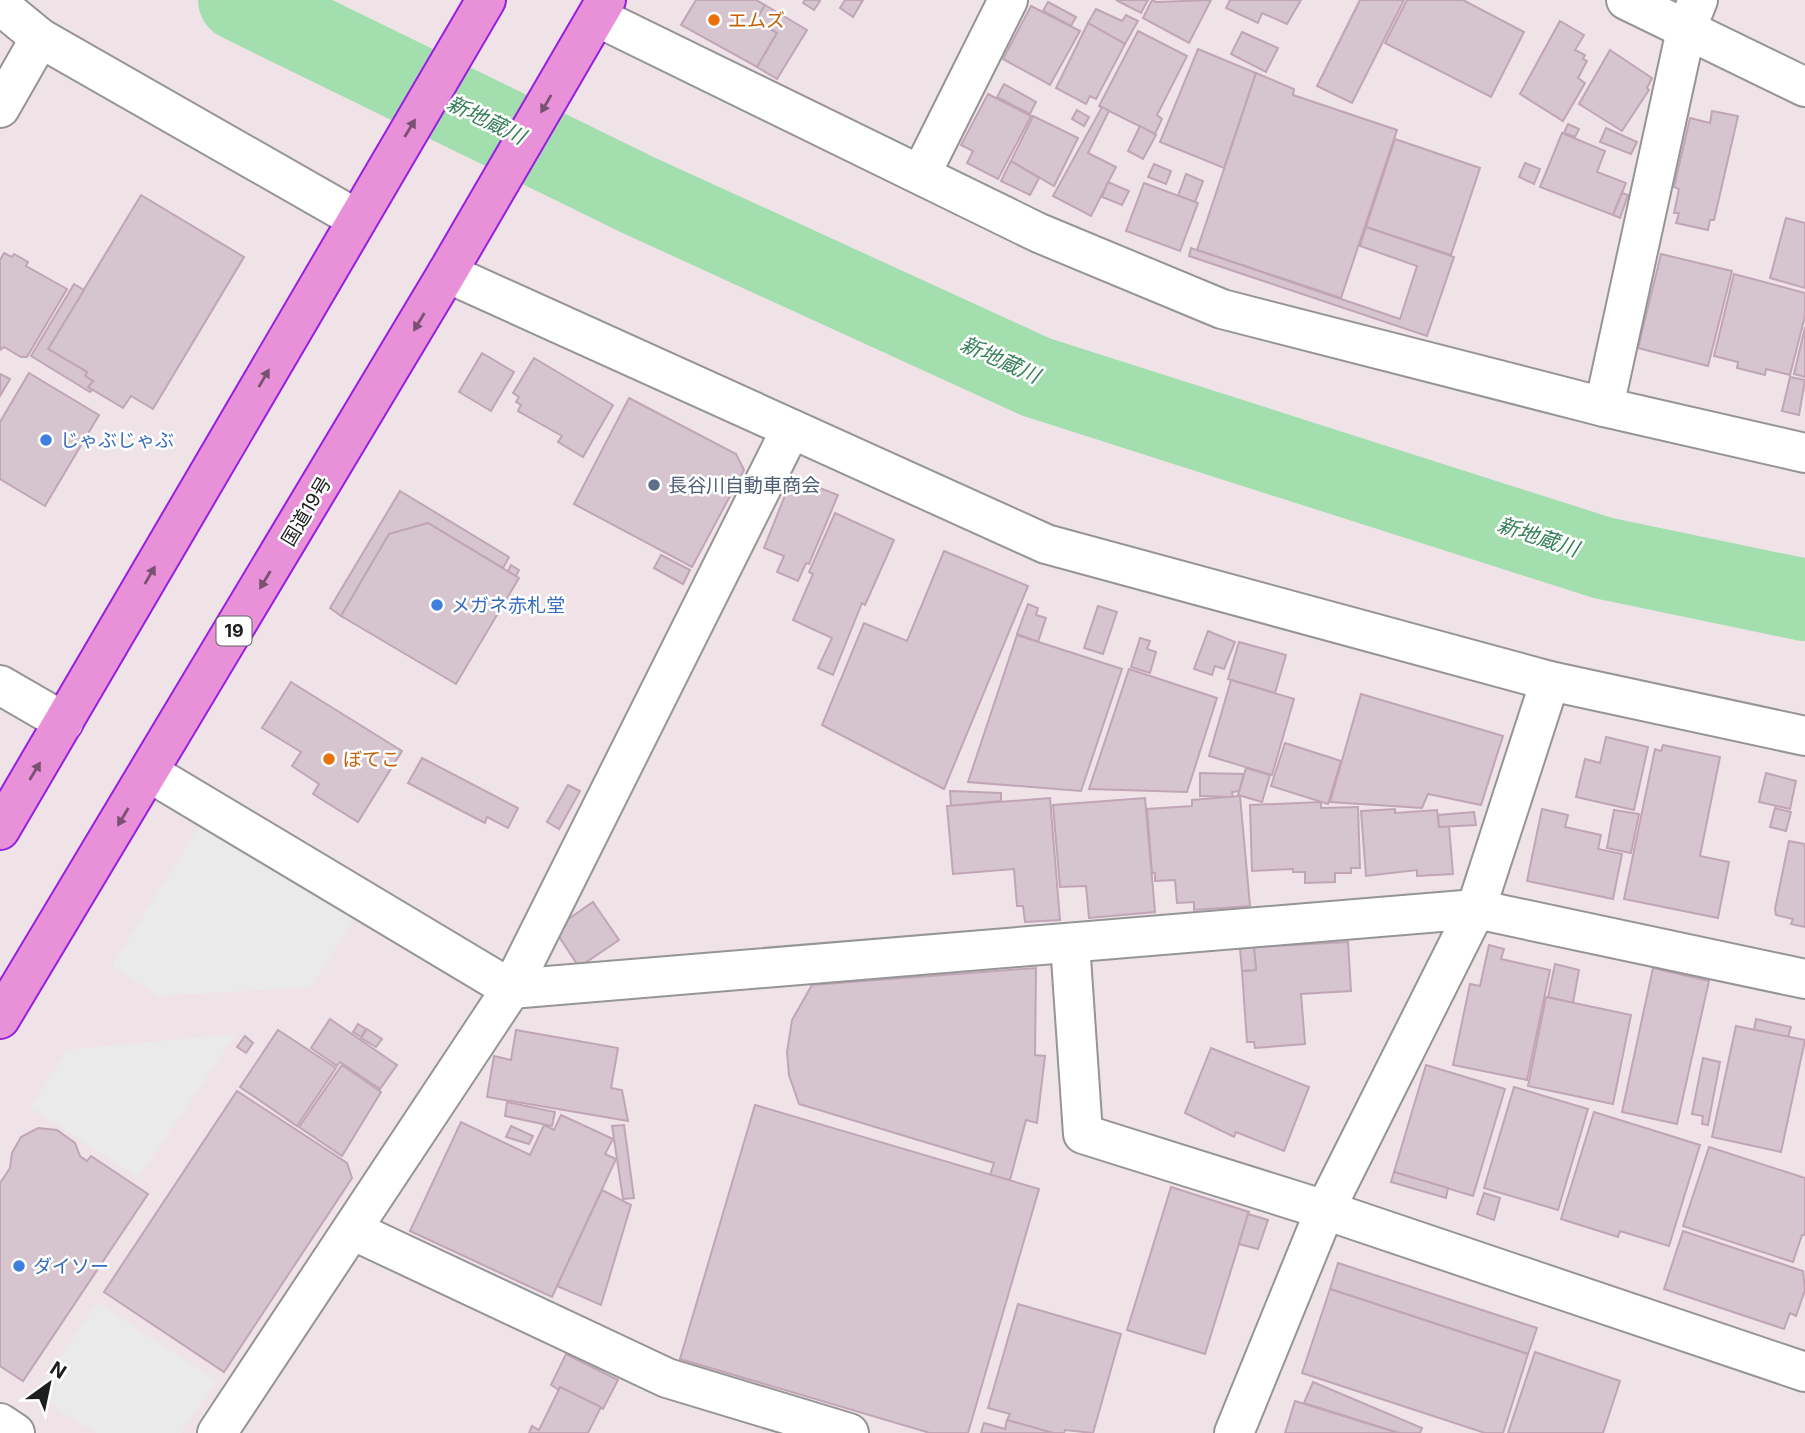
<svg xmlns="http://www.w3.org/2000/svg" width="1805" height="1433" font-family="Inter,'Noto Sans JP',sans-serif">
	<rect width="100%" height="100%" fill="#efe3e8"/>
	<g fill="#eaeaea">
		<polygon points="201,824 355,917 311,987 159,996 112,966"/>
		<polygon points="236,1034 138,1178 30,1107 67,1050"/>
		<polygon points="97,1302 217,1381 181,1433 96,1433 35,1394"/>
	</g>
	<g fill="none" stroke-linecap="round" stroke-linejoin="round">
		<polyline stroke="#a2deae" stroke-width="82" points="239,0 638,195 1036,377 1603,558 1805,600"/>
	</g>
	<g fill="#d6c4cf" stroke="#c1a5b6" stroke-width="2">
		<polygon points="696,0 756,0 765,5 756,20 777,33 757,67 681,25"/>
		<polygon points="805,0 818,0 820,1 814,10 803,3"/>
		<polygon points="845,0 863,0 853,17 840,8"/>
		<polygon points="1116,0 1148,0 1141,13"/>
		<polygon points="1152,0 1156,2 1211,0 1189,43 1143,18"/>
		<polygon points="1230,0 1301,0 1287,24 1262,13 1258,23 1226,8"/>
		<polygon points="1360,0 1404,0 1352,103 1317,86"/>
		<polygon points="1407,0 1463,0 1524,32 1491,97 1385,43"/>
		<polygon points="1048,2 1076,17 1071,26 1043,11"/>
		<polygon points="765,5 807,30 777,79 757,67 777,33 756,20"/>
		<polygon points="1031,6 1080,31 1050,85 1003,59"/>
		<polygon points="1096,9 1122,21 1126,15 1138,21 1125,44 1088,23"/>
		<polygon points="1560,21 1584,35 1575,50 1585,55 1583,59 1587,61 1578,78 1585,83 1563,121 1520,94"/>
		<polygon points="1088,23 1125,44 1096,99 1090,96 1086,104 1056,88"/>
		<polygon points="1138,31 1187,56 1157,115 1162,119 1155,134 1099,106"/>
		<polygon points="1242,32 1278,48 1266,72 1231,54"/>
		<polygon points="1198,49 1256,73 1224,168 1160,142"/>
		<polygon points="1610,50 1652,78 1647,88 1649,90 1622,131 1579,104"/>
		<polygon points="1256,73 1294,89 1293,95 1397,130 1341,298 1197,250"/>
		<polygon points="1004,84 1036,102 1030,114 997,97"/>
		<polygon points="988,94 1031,116 998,179 967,163 973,151 961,145"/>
		<polygon points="1102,107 1109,111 1088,153 1116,167 1091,216 1053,196"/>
		<polygon points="1077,110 1089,117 1084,126 1072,119"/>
		<polygon points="1712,111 1738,116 1714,220 1710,220 1708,230 1676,223 1679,213 1674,213 1679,189 1674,187 1690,118 1710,123"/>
		<polygon points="1033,116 1078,138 1054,186 1011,161"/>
		<polygon points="1568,124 1579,129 1575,137 1564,133"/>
		<polygon points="1140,126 1156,135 1143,159 1128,151"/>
		<polygon points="1606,128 1637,142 1631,154 1600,142"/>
		<polygon points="1562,133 1605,151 1597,172 1626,183 1613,215 1540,187"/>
		<polygon points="1395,139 1480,168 1451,255 1366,227"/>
		<polygon points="1011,161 1039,178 1030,195 1001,181"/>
		<polygon points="1525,163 1540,169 1534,184 1519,177"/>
		<polygon points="1154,164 1171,171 1166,184 1148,177"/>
		<polygon points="1186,174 1203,181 1195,202 1178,196"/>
		<polygon points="1108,182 1129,191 1122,205 1102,197"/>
		<polygon points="1144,183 1198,203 1180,251 1126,231"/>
		<polygon points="1622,193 1628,195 1620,218 1613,215"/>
		<polygon points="141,195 244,257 153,409 131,396 123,408 88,387 93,381 85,376 87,372 48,349"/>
		<polygon points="1786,218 1805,223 1805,288 1770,278"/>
		<polygon points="1366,227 1454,257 1427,336 1189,256 1191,248 1400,319 1417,266 1360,246"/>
		<polygon points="4,253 12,257 14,254 28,262 26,266 67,289 27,357 21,357 4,347 0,350 0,260"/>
		<polygon points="1661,254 1732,271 1708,366 1638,348"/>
		<polygon points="1734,274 1805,293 1805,316 1790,375 1766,369 1765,375 1737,368 1738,362 1714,356"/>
		<polygon points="74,284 84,290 48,349 87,372 85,376 93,381 88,387 92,390 90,392 31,356"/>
		<polygon points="1805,327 1805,377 1794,374"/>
		<polygon points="482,353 514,372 491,411 459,392"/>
		<polygon points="534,358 613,405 583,457 558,442 562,436 518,411 521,405 516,402 519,397 513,393"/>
		<polygon points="29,373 99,415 45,506 0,479 0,422"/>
		<polygon points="0,374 10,379 0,396"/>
		<polygon points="1790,377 1805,380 1799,415 1782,411"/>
		<polygon points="629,398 736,454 744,470 692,567 574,504"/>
		<polygon points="804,482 838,495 809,564 806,563 798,581 777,572 784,556 764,548 788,488"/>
		<polygon points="400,491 509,557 503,568 428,523 389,534 341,616 330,608"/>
		<polygon points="835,513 894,540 865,605 862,603 833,675 818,668 832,638 793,620 813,574 809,572"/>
		<polygon points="428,523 519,578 456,684 341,616 389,534"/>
		<polygon points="944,551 1028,586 944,789 822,725 864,623 907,641"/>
		<polygon points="661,555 690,570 683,584 654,568"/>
		<polygon points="511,565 519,570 516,576 508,571"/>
		<polygon points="1028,604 1038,608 1036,615 1046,618 1038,642 1017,634"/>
		<polygon points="1098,606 1117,612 1103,654 1084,648"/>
		<polygon points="1208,631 1235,642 1224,669 1215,666 1212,675 1194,669"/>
		<polygon points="1017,635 1122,669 1081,791 968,782"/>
		<polygon points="1140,638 1150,641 1147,649 1156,652 1150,673 1131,667"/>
		<polygon points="1239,642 1286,655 1275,693 1228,679"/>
		<polygon points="1129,669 1217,698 1187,792 1089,789"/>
		<polygon points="1231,680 1294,699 1272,775 1209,756"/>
		<polygon points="291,682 402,751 358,822 313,794 319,784 292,766 301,752 262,728"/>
		<polygon points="1361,694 1503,736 1481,805 1428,794 1422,808 1330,802"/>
		<polygon points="1606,737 1648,747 1634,810 1576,797 1585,759 1600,763"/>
		<polygon points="1285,743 1341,761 1328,804 1271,786"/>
		<polygon points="1663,745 1720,757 1700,856 1729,862 1718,918 1624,899 1655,749 1661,751"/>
		<polygon points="422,758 518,808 508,828 487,817 485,823 408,783"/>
		<polygon points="1246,768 1270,775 1262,802 1238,795"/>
		<polygon points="1200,773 1244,774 1239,791 1232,792 1233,797 1200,796"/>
		<polygon points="1766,773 1796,781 1790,809 1759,802"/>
		<polygon points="568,785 580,791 559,829 547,822"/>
		<polygon points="950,791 1001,793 1001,801 951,806"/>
		<polygon points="1240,796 1250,906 1194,910 1194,902 1177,903 1175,880 1155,881 1155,873 1152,873 1147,809 1192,806 1192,800"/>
		<polygon points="1050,798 1060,920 1025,922 1023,906 1017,906 1014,869 953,874 947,806"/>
		<polygon points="1145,798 1155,912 1089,918 1086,886 1060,887 1053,805"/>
		<polygon points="1321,802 1321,808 1358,807 1360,868 1351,868 1351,873 1335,873 1335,882 1305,883 1305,872 1293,872 1293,869 1252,871 1250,805"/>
		<polygon points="1775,808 1791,812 1786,831 1770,827"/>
		<polygon points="1395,809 1395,813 1437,810 1439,827 1449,826 1453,874 1417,876 1417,870 1366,876 1361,811"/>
		<polygon points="1542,809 1568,815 1565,827 1601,835 1598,849 1622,854 1613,899 1527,881"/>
		<polygon points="1614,810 1639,814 1631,853 1607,848"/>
		<polygon points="1474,812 1476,825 1439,827 1438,815"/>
		<polygon points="1789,841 1805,844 1805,927 1791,924 1793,919 1776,915 1775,909"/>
		<polygon points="593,902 619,940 579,967 554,929"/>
		<polygon points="1348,942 1351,991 1301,994 1305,1044 1255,1048 1254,1042 1247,1042 1242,971 1256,970 1254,947"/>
		<polygon points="1489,945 1504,949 1501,959 1550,970 1527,1080 1453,1065 1470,984 1480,986"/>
		<polygon points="1254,947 1256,970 1242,971 1240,949"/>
		<polygon points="1555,964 1579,970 1573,1003 1548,997"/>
		<polygon points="1036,968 1035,1055 1045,1056 1037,1123 1026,1120 1010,1180 990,1175 994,1163 799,1104 789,1075 787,1052 792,1020 812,985"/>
		<polygon points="1653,968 1709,981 1677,1124 1622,1112"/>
		<polygon points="1546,997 1631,1015 1613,1104 1528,1086"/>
		<polygon points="330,1019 397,1065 380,1089 340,1062 337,1066 311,1048"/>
		<polygon points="1756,1019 1791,1027 1788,1037 1754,1030"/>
		<polygon points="358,1024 366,1029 361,1037 353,1032"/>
		<polygon points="1736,1026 1805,1040 1781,1152 1712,1137"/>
		<polygon points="367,1029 382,1039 376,1047 361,1038"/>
		<polygon points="278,1030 336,1068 297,1126 240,1087"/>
		<polygon points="516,1030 618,1048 611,1088 622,1090 628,1121 487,1097 494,1056 511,1060"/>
		<polygon points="245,1036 253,1043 246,1053 237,1047"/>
		<polygon points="1211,1048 1309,1087 1284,1151 1236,1132 1234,1137 1185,1113"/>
		<polygon points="1703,1058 1720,1062 1708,1125 1702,1124 1703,1116 1692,1114"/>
		<polygon points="342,1065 381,1092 342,1156 299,1127"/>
		<polygon points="1426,1065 1505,1089 1473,1196 1394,1172"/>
		<polygon points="1514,1087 1588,1109 1558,1210 1484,1188"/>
		<polygon points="237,1091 347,1163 352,1178 224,1372 104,1292"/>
		<polygon points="507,1102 555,1112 552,1126 505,1116"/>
		<polygon points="755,1105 1039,1189 968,1433 930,1433 680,1359"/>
		<polygon points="1594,1112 1700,1145 1669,1246 1620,1231 1618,1237 1561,1219"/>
		<polygon points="561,1115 613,1139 605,1154 616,1159 552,1297 410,1231 461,1122 530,1155 544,1125 554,1130"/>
		<polygon points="624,1125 634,1198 623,1199 612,1126"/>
		<polygon points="511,1126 533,1136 529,1144 506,1137"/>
		<polygon points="38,1128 57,1130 75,1143 80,1156 87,1161 91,1156 148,1194 23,1381 0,1366 0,1183 10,1168 12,1153 21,1137"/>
		<polygon points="1709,1147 1805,1178 1805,1235 1802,1235 1793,1262 1683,1226"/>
		<polygon points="1394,1172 1448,1188 1446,1198 1391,1182"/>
		<polygon points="1171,1187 1249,1212 1205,1354 1127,1330"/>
		<polygon points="602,1190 631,1205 601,1305 557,1286"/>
		<polygon points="1484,1193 1500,1198 1494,1220 1477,1214"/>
		<polygon points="1248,1214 1268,1220 1258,1249 1239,1244"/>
		<polygon points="1683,1231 1803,1271 1805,1290 1796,1316 1790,1313 1784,1329 1664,1289"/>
		<polygon points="1338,1263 1537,1328 1528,1354 1330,1289"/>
		<polygon points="1330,1289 1528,1354 1503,1433 1485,1433 1302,1373"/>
		<polygon points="1018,1304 1121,1334 1093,1433 1065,1430 1064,1433 1053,1433 1007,1420 1010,1414 988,1408"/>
		<polygon points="1535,1352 1620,1381 1603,1433 1508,1433"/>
		<polygon points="566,1354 618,1380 603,1409 560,1387 559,1390 551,1385"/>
		<polygon points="1313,1382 1422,1428 1420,1433 1399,1433 1304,1403"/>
		<polygon points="560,1387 601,1407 588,1433 529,1433 532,1426 539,1430"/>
		<polygon points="1295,1401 1398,1433 1285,1433"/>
		<polygon points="1007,1420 1053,1433 981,1433 984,1423 1005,1429"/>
	</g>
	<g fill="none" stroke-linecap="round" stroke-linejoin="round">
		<defs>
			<g id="minor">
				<polyline points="0,5 40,38 357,219"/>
				<polyline points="597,17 1039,233 1222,309 1604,407 1805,453"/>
				<polyline points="0,108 40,38"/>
				<polyline points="921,174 1008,0"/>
				<polyline points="447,273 1046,544 1550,681 1805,736"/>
				<polyline points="1604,407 1686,30 1698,0"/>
				<polyline points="0,685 64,722"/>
				<polyline points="150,773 511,989 1476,909 1805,979"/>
				<polyline points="1070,943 1083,1134 1325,1210 1805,1372"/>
				<polyline points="352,1230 667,1378 849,1433"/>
				<polyline points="217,1433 511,989 791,429"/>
				<polyline points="1234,1433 1325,1210 1476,909 1550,681"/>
			</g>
			<g id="tertiary">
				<polyline points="1626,0 1805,87"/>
				<polyline points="0,1423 15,1433"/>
			</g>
			<g id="trunk">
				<polyline points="0,830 486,0"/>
				<polyline points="0,1019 447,273 606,0"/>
			</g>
		</defs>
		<use href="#minor" stroke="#959595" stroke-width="42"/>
		<use href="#tertiary" stroke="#959595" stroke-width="42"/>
		<use href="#trunk" stroke="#971fdf" stroke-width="42"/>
		<use href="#minor" stroke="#fff" stroke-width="38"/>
		<use href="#tertiary" stroke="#fff" stroke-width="38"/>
		<use href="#trunk" stroke="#e991d8" stroke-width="38"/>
	</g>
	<defs><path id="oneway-solid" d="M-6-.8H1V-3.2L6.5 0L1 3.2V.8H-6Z" transform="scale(1.75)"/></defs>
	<g fill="#795272">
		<use href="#oneway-solid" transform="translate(546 104) rotate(120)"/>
		<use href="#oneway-solid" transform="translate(410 128) rotate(-59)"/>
		<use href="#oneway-solid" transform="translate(419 322) rotate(121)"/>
		<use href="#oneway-solid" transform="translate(264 378) rotate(-60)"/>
		<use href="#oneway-solid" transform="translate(150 575) rotate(-60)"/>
		<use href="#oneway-solid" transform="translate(265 580) rotate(121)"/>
		<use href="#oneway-solid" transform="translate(35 771) rotate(-59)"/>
		<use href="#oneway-solid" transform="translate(123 817) rotate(121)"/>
	</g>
	<g fill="#e8710a" stroke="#fff" stroke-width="2.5">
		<circle cx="714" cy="20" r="7"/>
		<circle cx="329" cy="759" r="7"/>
	</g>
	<g fill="#3f7fe0" stroke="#fff" stroke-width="2.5">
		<circle cx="46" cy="440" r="7"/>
		<circle cx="437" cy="605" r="7"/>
		<circle cx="19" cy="1266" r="7"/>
	</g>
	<circle fill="#5c6f8a" stroke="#fff" stroke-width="2.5" cx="654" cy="485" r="7"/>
	<g text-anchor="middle" stroke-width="5" stroke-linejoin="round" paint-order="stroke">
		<rect fill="#fff" stroke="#626262" stroke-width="2" x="216.5" y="616.5" width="35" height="29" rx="5"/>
		<g font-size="18" font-weight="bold" fill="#1e1e1e">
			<text x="234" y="637">19</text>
		</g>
		<g font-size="19" fill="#c56008" stroke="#fff" text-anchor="start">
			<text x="728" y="27">エムズ</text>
			<text x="343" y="766">ぼてこ</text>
		</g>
		<g font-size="19" fill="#366cbe" stroke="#fff" text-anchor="start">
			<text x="60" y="447">じゃぶじゃぶ</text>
			<text x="451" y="612">メガネ赤札堂</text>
			<text x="33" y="1273">ダイソー</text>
		</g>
		<g font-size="19" fill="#4e5e75" stroke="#fff" text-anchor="start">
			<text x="668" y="492">長谷川自動車商会</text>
		</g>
		<g font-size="19" fill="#1e1e1e" stroke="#fff">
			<text transform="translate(306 511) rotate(-59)" y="7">国道19号</text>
		</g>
		<g font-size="21" font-style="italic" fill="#37805a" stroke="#fff">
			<text transform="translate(486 120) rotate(26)" y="7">新地蔵川</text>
			<text transform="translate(1000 360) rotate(24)" y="7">新地蔵川</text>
			<text transform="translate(1538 537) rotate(18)" y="7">新地蔵川</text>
		</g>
	</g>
	<g transform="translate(49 1384) rotate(33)" stroke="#ffffff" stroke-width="5" paint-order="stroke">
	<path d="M0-5L12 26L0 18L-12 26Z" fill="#1e1e1e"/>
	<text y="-10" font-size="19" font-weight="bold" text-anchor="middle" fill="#1e1e1e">N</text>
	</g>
</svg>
